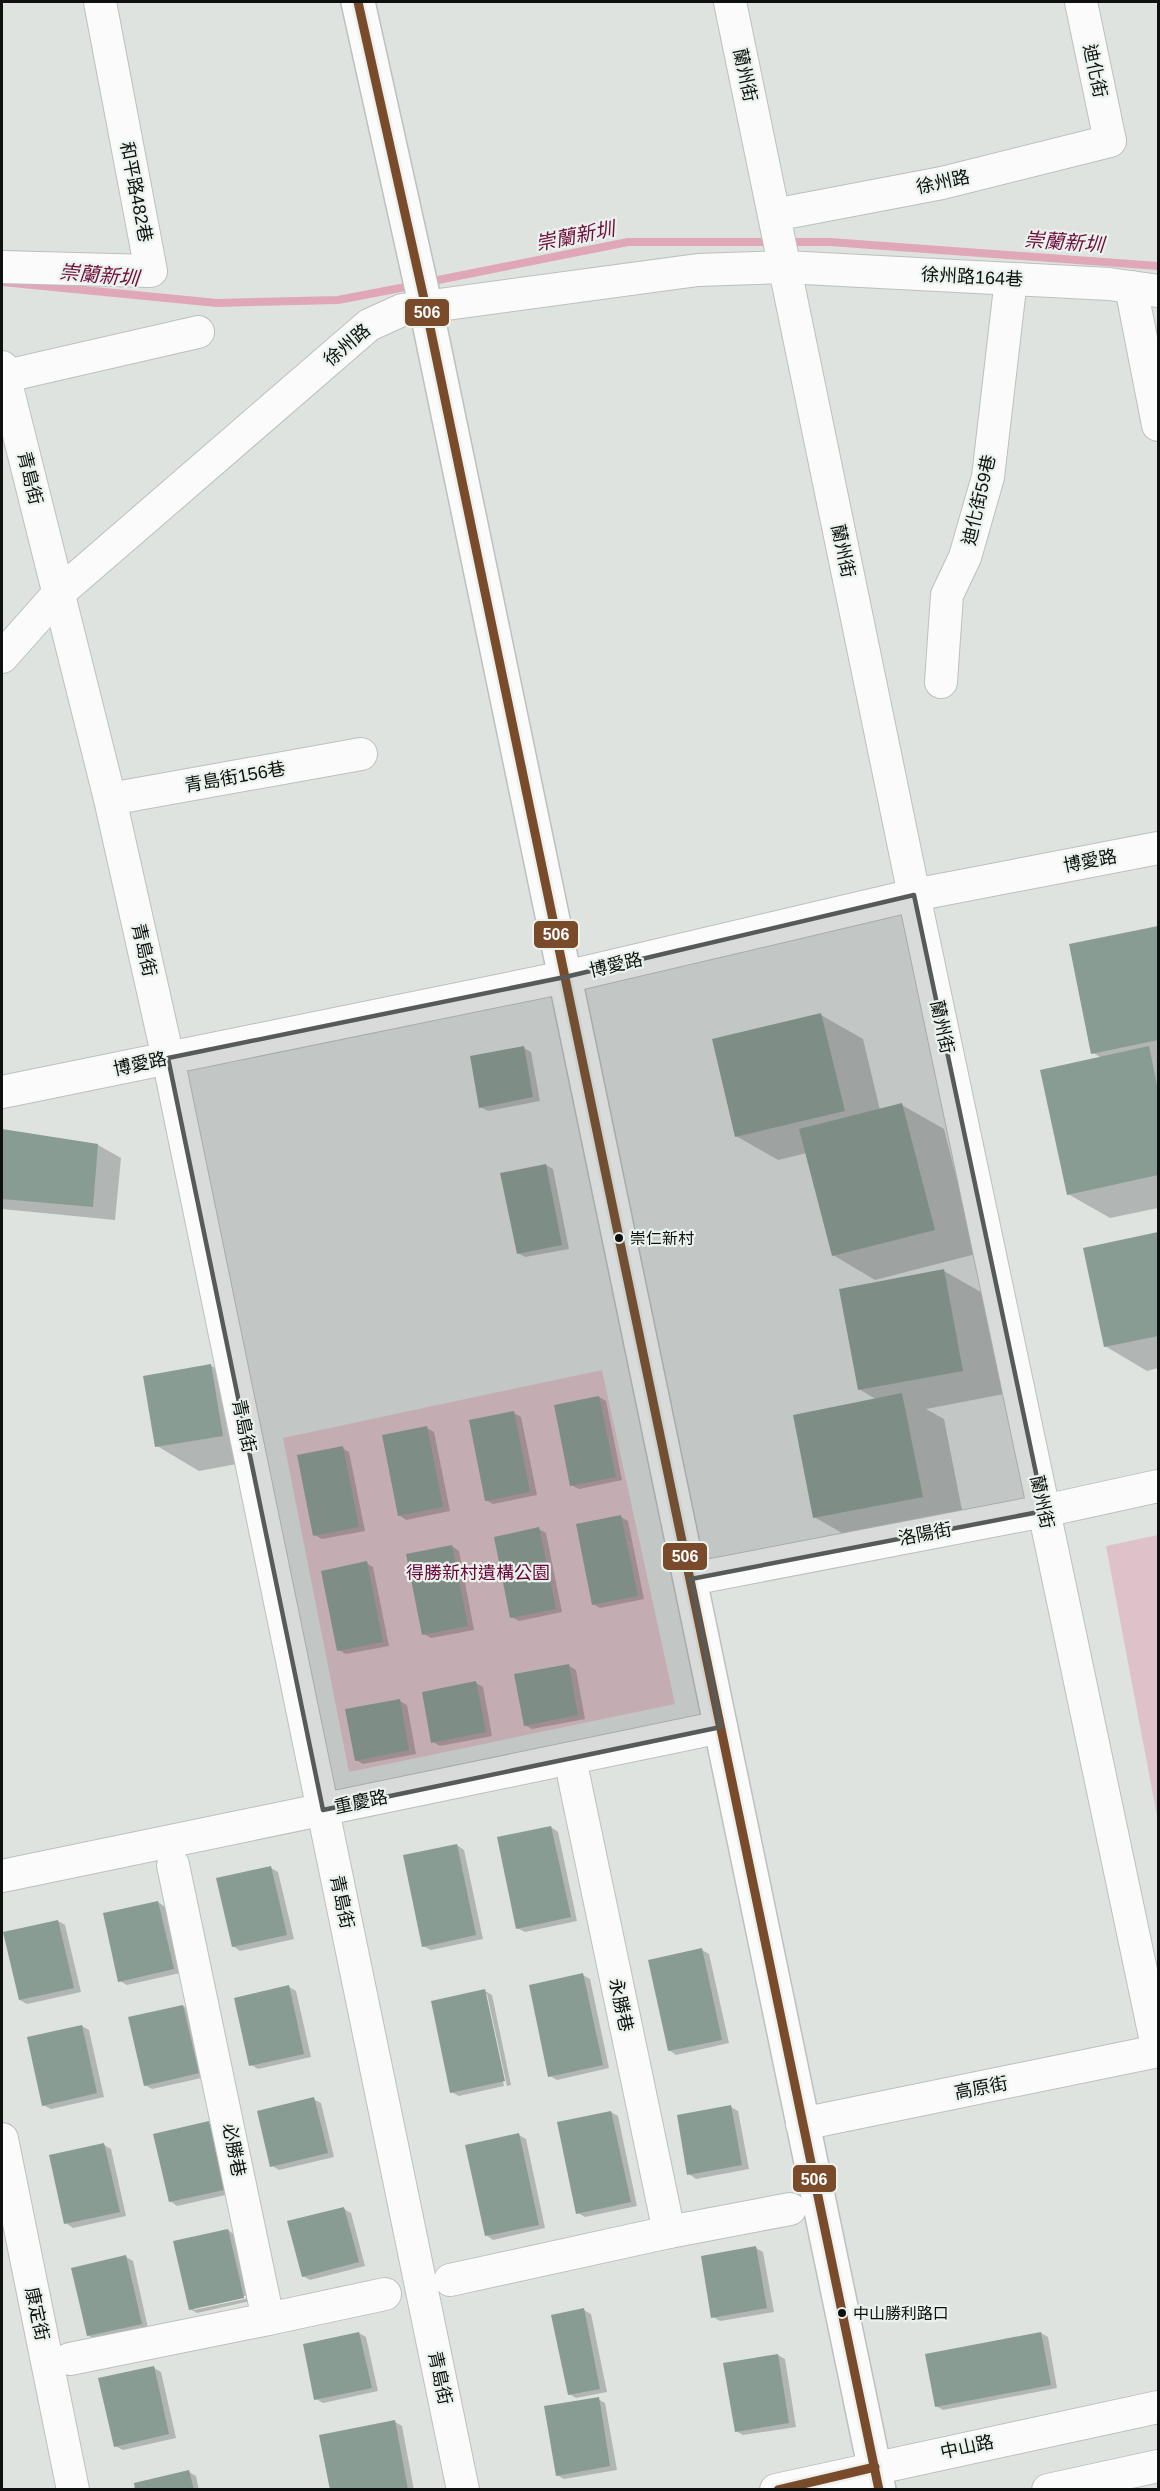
<svg xmlns="http://www.w3.org/2000/svg" width="1160" height="2491" font-family="Arial,'Noto Sans TC',sans-serif">
	<rect width="100%" height="100%" fill="#dee3e0"/>
	<g fill="#dfc1c9">
		<polygon points="602,1370 675,1704 349,1772 283,1438"/>
		<polygon points="1158,1535 1158,1821 1106,1546"/>
	</g>
	<g fill="#0003">
		<polygon points="1158,927 1158,1208 1110,1218 1068,1194 1102,1058 1093,1053 1071,945"/>
		<polygon points="821,1015 863,1039 880,1110 902,1105 944,1129 976,1254 875,1280 833,1255 807,1153 778,1160 736,1136"/>
		<polygon points="524,1048 531,1052 540,1101 488,1111 480,1107"/>
		<polygon points="2,1131 98,1145 121,1158 115,1220 2,1209"/>
		<polygon points="546,1165 553,1169 569,1249 525,1257 518,1253"/>
		<polygon points="1158,1233 1158,1368 1147,1371 1105,1346 1085,1249"/>
		<polygon points="944,1271 986,1295 1004,1394 926,1409 944,1419 964,1520 856,1541 814,1517 877,1400 859,1389"/>
		<polygon points="210,1365 252,1390 264,1459 199,1471 157,1446"/>
		<polygon points="599,1397 606,1401 622,1480 579,1489 571,1485"/>
		<polygon points="514,1413 521,1417 537,1495 493,1504 486,1500"/>
		<polygon points="427,1428 434,1432 450,1511 406,1520 399,1515"/>
		<polygon points="342,1448 349,1452 365,1531 322,1539 315,1535"/>
		<polygon points="621,1517 628,1521 644,1599 600,1608 593,1604"/>
		<polygon points="539,1529 546,1533 562,1612 519,1621 511,1617"/>
		<polygon points="452,1546 459,1551 474,1630 431,1638 424,1634"/>
		<polygon points="366,1563 373,1567 389,1646 346,1654 339,1650"/>
		<polygon points="569,1666 576,1670 585,1719 532,1729 525,1725"/>
		<polygon points="476,1683 483,1687 492,1736 440,1746 433,1742"/>
		<polygon points="400,1701 407,1705 416,1754 363,1764 356,1760"/>
		<polygon points="551,1827 558,1832 577,1921 525,1932 517,1928"/>
		<polygon points="457,1845 464,1850 483,1939 431,1950 423,1946"/>
		<polygon points="271,1868 278,1872 294,1939 240,1951 233,1946"/>
		<polygon points="158,1902 165,1907 180,1973 127,1985 120,1981"/>
		<polygon points="58,1921 65,1925 81,1992 27,2004 20,2000"/>
		<polygon points="702,1950 709,1954 729,2043 676,2055 669,2050"/>
		<polygon points="583,1975 590,1979 609,2068 557,2080 550,2076"/>
		<polygon points="289,1987 296,1991 311,2057 258,2069 251,2065"/>
		<polygon points="485,1991 492,1995 511,2085 507,2086 487,1994 484,1994 504,2086 459,2096 451,2092"/>
		<polygon points="183,2006 190,2010 206,2077 152,2089 145,2085"/>
		<polygon points="82,2026 89,2030 104,2097 51,2109 43,2105"/>
		<polygon points="313,2099 321,2103 334,2157 279,2170 272,2166"/>
		<polygon points="731,2107 738,2111 749,2169 696,2179 689,2174"/>
		<polygon points="611,2112 618,2116 637,2206 585,2217 578,2213"/>
		<polygon points="208,2123 216,2127 230,2194 177,2206 170,2201"/>
		<polygon points="519,2135 526,2139 545,2228 493,2240 486,2235"/>
		<polygon points="104,2145 111,2149 126,2216 73,2228 66,2223"/>
		<polygon points="344,2209 351,2213 365,2266 310,2280 303,2276"/>
		<polygon points="228,2230 235,2235 249,2295 194,2307 194,2310 249,2298 250,2301 197,2313 190,2309"/>
		<polygon points="756,2248 763,2252 774,2312 720,2321 713,2317"/>
		<polygon points="126,2257 133,2261 148,2328 95,2340 88,2335"/>
		<polygon points="584,2310 591,2314 607,2392 576,2398 569,2394"/>
		<polygon points="359,2333 366,2337 378,2391 323,2403 316,2399"/>
		<polygon points="1041,2333 1048,2337 1057,2388 943,2410 936,2406"/>
		<polygon points="778,2355 785,2359 796,2427 743,2435 736,2431"/>
		<polygon points="154,2368 161,2372 176,2438 123,2450 115,2446"/>
		<polygon points="598,2399 605,2403 617,2470 564,2479 557,2475"/>
		<polygon points="395,2422 402,2426 414,2490 331,2490"/>
		<polygon points="189,2472 196,2476 199,2490 137,2490"/>
	</g>
	<g fill="none" stroke-linecap="round" stroke-linejoin="round">
		<g stroke="#dfa7b8" stroke-width="8">
			<polyline points="2,282 217,303 338,300 416,285"/>
			<polyline points="428,282 628,242 830,242 1158,266"/>
		</g>
	</g>
	<g fill="#899c93">
		<polygon points="1158,926 1158,1040 1091,1054 1069,944"/>
		<polygon points="821,1013 845,1111 735,1137 712,1039"/>
		<polygon points="524,1046 533,1097 479,1108 470,1056"/>
		<polygon points="1149,1046 1158,1090 1158,1175 1067,1195 1040,1070"/>
		<polygon points="902,1103 935,1230 832,1256 799,1129"/>
		<polygon points="2,1129 98,1144 93,1207 2,1199"/>
		<polygon points="546,1164 562,1245 517,1254 500,1173"/>
		<polygon points="1158,1232 1158,1336 1104,1347 1083,1248"/>
		<polygon points="944,1269 963,1371 858,1390 839,1289"/>
		<polygon points="211,1364 223,1436 155,1447 143,1376"/>
		<polygon points="902,1393 923,1497 813,1518 793,1415"/>
		<polygon points="599,1396 616,1477 570,1486 554,1405"/>
		<polygon points="514,1411 530,1492 485,1501 469,1420"/>
		<polygon points="427,1426 443,1507 398,1516 382,1435"/>
		<polygon points="343,1446 359,1527 313,1536 297,1455"/>
		<polygon points="621,1515 638,1596 592,1605 576,1524"/>
		<polygon points="539,1527 556,1609 510,1618 494,1537"/>
		<polygon points="452,1545 468,1626 422,1635 406,1554"/>
		<polygon points="367,1561 383,1642 337,1651 321,1571"/>
		<polygon points="569,1664 578,1715 524,1726 514,1674"/>
		<polygon points="476,1681 486,1732 431,1743 422,1692"/>
		<polygon points="400,1699 409,1750 355,1761 345,1709"/>
		<polygon points="551,1826 571,1917 516,1929 497,1837"/>
		<polygon points="457,1844 476,1935 422,1947 403,1855"/>
		<polygon points="271,1866 287,1935 232,1947 216,1878"/>
		<polygon points="158,1901 174,1969 118,1982 103,1913"/>
		<polygon points="58,1920 74,1988 19,2000 3,1932"/>
		<polygon points="702,1948 722,2040 668,2051 648,1960"/>
		<polygon points="583,1973 603,2065 548,2077 529,1985"/>
		<polygon points="289,1985 304,2054 249,2066 234,1998"/>
		<polygon points="485,1989 505,2081 450,2093 431,2001"/>
		<polygon points="183,2005 199,2073 144,2086 128,2017"/>
		<polygon points="82,2025 97,2093 42,2106 27,2037"/>
		<polygon points="314,2097 328,2153 270,2167 257,2111"/>
		<polygon points="731,2105 742,2165 687,2175 677,2115"/>
		<polygon points="611,2111 631,2202 576,2214 557,2122"/>
		<polygon points="209,2121 224,2190 169,2202 153,2134"/>
		<polygon points="519,2133 539,2225 485,2236 465,2145"/>
		<polygon points="104,2143 120,2212 64,2224 49,2155"/>
		<polygon points="344,2207 359,2262 302,2277 287,2221"/>
		<polygon points="228,2229 244,2298 189,2310 173,2241"/>
		<polygon points="756,2246 767,2308 711,2318 701,2256"/>
		<polygon points="126,2255 142,2324 87,2336 71,2268"/>
		<polygon points="584,2308 600,2389 568,2395 551,2315"/>
		<polygon points="359,2332 372,2388 314,2400 303,2344"/>
		<polygon points="1041,2332 1051,2385 935,2407 925,2354"/>
		<polygon points="778,2354 789,2423 735,2432 723,2363"/>
		<polygon points="154,2366 169,2434 114,2447 98,2378"/>
		<polygon points="599,2397 610,2466 556,2476 544,2406"/>
		<polygon points="395,2420 408,2490 330,2490 319,2435"/>
		<polygon points="189,2470 194,2490 135,2490 134,2483"/>
	</g>
	<g fill="none" stroke-linecap="round" stroke-linejoin="round">
		<defs>
			<g id="minor">
				<polyline points="730,2 914,895 1158,2051 802,2124"/>
				<polyline points="774,215 942,183 1110,141 1081,2"/>
				<polyline points="2,267 151,271 100,2"/>
				<polyline points="1131,287 1158,425"/>
				<polyline points="2,367 110,799 168,1058 463,2490"/>
				<polyline points="2,377 198,332"/>
				<polyline points="2,657 59,593 369,325 402,310 698,270 785,267 1109,284 1158,291"/>
				<polyline points="941,682 947,595 965,557 988,477 1011,279"/>
				<polyline points="110,799 361,754"/>
				<polyline points="2,1092 565,977 914,895 1158,848"/>
				<polyline points="691,1579 1044,1511 1158,1486"/>
				<polyline points="574,1778 669,2232"/>
				<polyline points="173,1865 268,2319 385,2294"/>
				<polyline points="2,1876 721,1727"/>
				<polyline points="2,2139 73,2490"/>
				<polyline points="450,2280 669,2232 790,2209"/>
				<polyline points="70,2359 268,2319"/>
				<polyline points="776,2490 1158,2407"/>
				<polyline points="1048,2490 1158,2466"/>
			</g>
			<polyline id="major" points="358,2 426,308 879,2490"/>
		</defs>
		<use href="#minor" stroke="#bcc0be" stroke-width="34"/>
		<use href="#major" stroke="#bcc0be" stroke-width="36"/>
		<use href="#minor" stroke="#fafbfa" stroke-width="32"/>
		<use href="#major" stroke="#fafbfa" stroke-width="33"/>
		<defs>
			<g id="bus-1">
				<polyline points="358,2 426,308 879,2490"/>
				<polyline points="778,2490 875,2467"/>
			</g>
		</defs>
		<use href="#bus-1" stroke="#eaf2ed" stroke-width="14"/>
		<use href="#bus-1" stroke="#7a4b2a" stroke-width="9"/>
	</g>
	<path fill="#565a58" fill-opacity="0.2" stroke="#565a58" stroke-width="4.5" stroke-linejoin="round" d="M914 895 1044 1511 691 1579 721 1727 323 1810 168 1058 565 977Z"/>
	<g fill="#0d100e" stroke="#eaf2ed" stroke-width="2">
		<circle cx="619" cy="1238" r="5"/>
		<circle cx="842" cy="2313" r="5"/>
	</g>
	<g text-anchor="middle" stroke-width="4.5" stroke-linejoin="round" paint-order="stroke">
		<g font-size="16" fill="#0d100e" stroke="#eaf2ed" text-anchor="start">
			<text x="630" y="1244">崇仁新村</text>
			<text x="853" y="2319">中山勝利路口</text>
		</g>
		<g font-size="18" fill="#0d100e" stroke="#eaf2ed">
			<text transform="translate(1095 71) rotate(78)" y="6">迪化街</text>
			<text transform="translate(745 75) rotate(78)" y="6">蘭州街</text>
			<text transform="translate(943 182) rotate(-12)" y="6">徐州路</text>
			<text transform="translate(136 192) rotate(79)" y="6">和平路482巷</text>
			<text transform="translate(972 277) rotate(3)" y="6">徐州路164巷</text>
			<text transform="translate(347 345) rotate(-40)" y="6">徐州路</text>
			<text transform="translate(30 478) rotate(76)" y="6">青島街</text>
			<text transform="translate(979 500) rotate(-77)" y="6">迪化街59巷</text>
			<text transform="translate(843 551) rotate(78)" y="6">蘭州街</text>
			<text transform="translate(235 777) rotate(-10)" y="6">青島街156巷</text>
			<text transform="translate(1090 861) rotate(-11)" y="6">博愛路</text>
			<text transform="translate(144 950) rotate(77)" y="6">青島街</text>
			<text transform="translate(616 965) rotate(-13)" y="6">博愛路</text>
			<text transform="translate(942 1027) rotate(78)" y="6">蘭州街</text>
			<text transform="translate(140 1064) rotate(-12)" y="6">博愛路</text>
			<text transform="translate(244 1426) rotate(78)" y="6">青島街</text>
			<text transform="translate(1042 1502) rotate(78)" y="6">蘭州街</text>
			<text transform="translate(925 1534) rotate(-11)" y="6">洛陽街</text>
			<text transform="translate(361 1802) rotate(-12)" y="6">重慶路</text>
			<text transform="translate(342 1902) rotate(78)" y="6">青島街</text>
			<text transform="translate(621 2005) rotate(78)" y="6">永勝巷</text>
			<text transform="translate(981 2088) rotate(-11)" y="6">高原街</text>
			<text transform="translate(234 2150) rotate(79)" y="6">必勝巷</text>
			<text transform="translate(37 2314) rotate(78)" y="6">康定街</text>
			<text transform="translate(440 2378) rotate(78)" y="6">青島街</text>
			<text transform="translate(967 2447) rotate(-12)" y="6">中山路</text>
		</g>
		<g font-size="18" fill="#6a0436" stroke="#eaf2ed">
			<text x="478" y="1579">得勝新村遺構公園</text>
		</g>
		<g font-size="20" font-style="italic" fill="#710e3b" stroke="#eaf2ed">
			<text transform="translate(575 236) rotate(-11)" y="7">崇蘭新圳</text>
			<text transform="translate(1064 242) rotate(4)" y="7">崇蘭新圳</text>
			<text transform="translate(99 275) rotate(5)" y="7">崇蘭新圳</text>
		</g>
	</g>
	<g stroke="#eaf2ed" stroke-width="2">
		<rect x="404" y="298" width="46" height="29" rx="6" fill="#7a4b2a"/>
		<rect x="533" y="920" width="46" height="29" rx="6" fill="#7a4b2a"/>
		<rect x="662" y="1542" width="46" height="29" rx="6" fill="#7a4b2a"/>
		<rect x="792" y="2164" width="45" height="29" rx="6" fill="#7a4b2a"/>
	</g>
	<g font-size="16" text-anchor="middle" font-weight="bold" fill="#fff">
		<text x="427" y="318">506</text>
		<text x="556" y="940">506</text>
		<text x="685" y="1562">506</text>
		<text x="814" y="2185">506</text>
	</g>
	<rect width="1160" height="2491" fill="none" stroke="#0d100e" stroke-width="6"/>
</svg>
